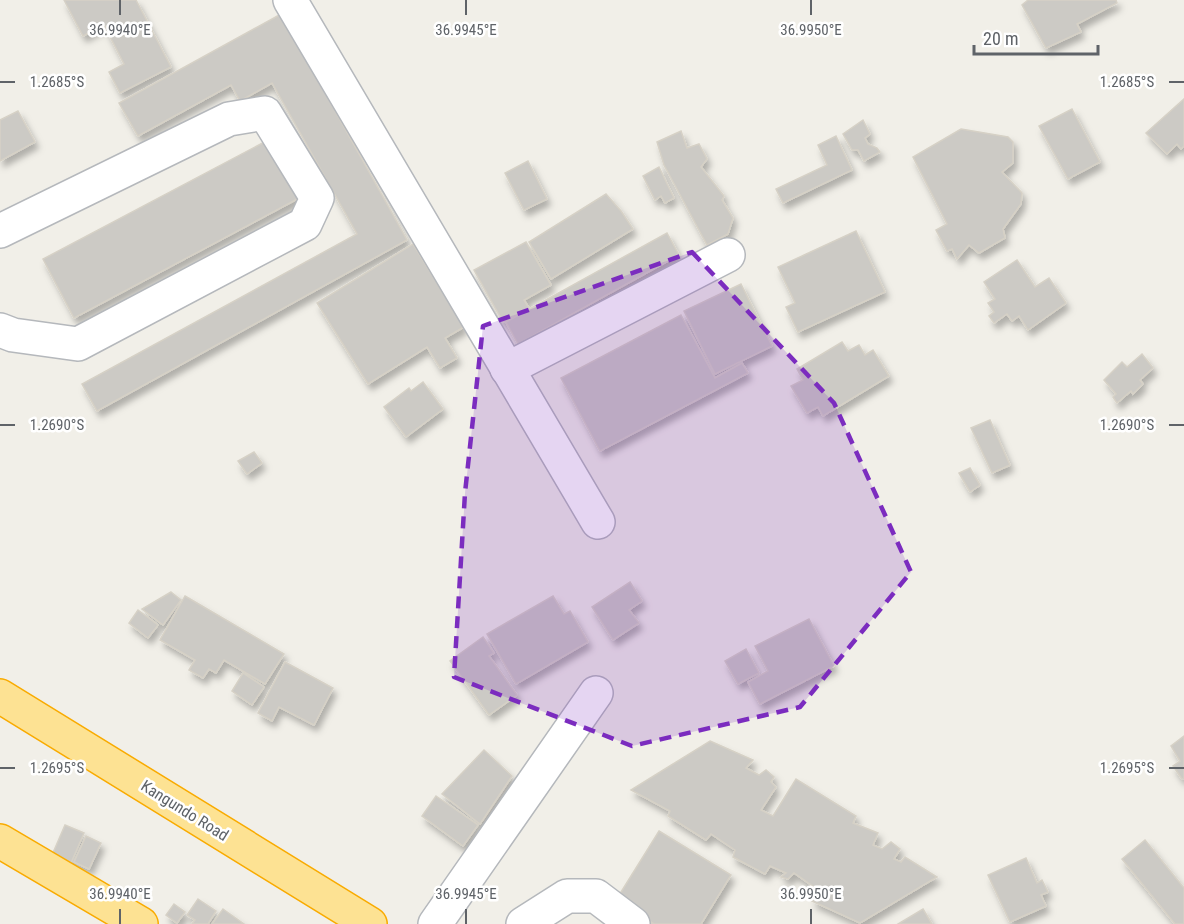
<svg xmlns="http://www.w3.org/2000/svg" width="1184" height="924" font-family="'Roboto Condensed',sans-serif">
	<defs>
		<filter id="shadow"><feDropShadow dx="3.5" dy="6" stdDeviation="3" flood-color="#0004"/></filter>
	</defs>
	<rect width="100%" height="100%" fill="#f1efe8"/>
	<g fill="#cccac5" stroke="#d6d1c6" stroke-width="1.5" filter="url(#shadow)">
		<polygon points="64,0 136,0 171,67 120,93 109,72 124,64 104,25 83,36"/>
		<polygon points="1028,0 1116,0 1117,3 1077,24 1081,32 1046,48 1022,5"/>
		<polygon points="281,14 407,240 97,411 82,384 357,234 272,83 240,101 231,85 138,136 119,103"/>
		<polygon points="1184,99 1184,146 1181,149 1177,144 1167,154 1146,133"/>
		<polygon points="1072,109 1100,162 1068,179 1039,126"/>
		<polygon points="18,111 35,142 0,161 0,120"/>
		<polygon points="863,120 870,134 865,138 868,144 877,148 880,152 864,161 858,150 852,150 843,134"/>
		<polygon points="961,129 1008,137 1013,142 1013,163 1002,172 1022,193 1021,204 1003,229 1005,238 979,253 969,245 957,259 952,249 947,251 936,230 947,224 913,157"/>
		<polygon points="681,131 687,148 699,144 707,159 701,167 724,196 722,200 733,218 728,234 707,245 664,165 657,142"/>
		<polygon points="836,136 852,170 783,203 776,189 827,165 818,145"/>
		<polygon points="272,138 303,196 74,318 43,259"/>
		<polygon points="528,161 547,199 524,210 505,173"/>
		<polygon points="659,167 674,198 665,203 661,196 655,200 643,176"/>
		<polygon points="606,194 621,211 633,229 551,279 529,242"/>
		<polygon points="856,231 885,292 798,332 786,307 795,303 778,267"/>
		<polygon points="667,233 679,255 518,344 506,322"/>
		<polygon points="526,242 551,285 524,300 529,308 503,322 474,270"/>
		<polygon points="413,244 464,327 445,338 457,358 440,368 427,347 368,384 317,303"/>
		<polygon points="1017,260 1035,287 1049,278 1066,303 1028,330 1019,316 1012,321 1007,314 994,323 989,316 994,312 988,303 995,299 984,282"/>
		<polygon points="741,284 772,346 715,374 684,311"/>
		<polygon points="681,315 715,378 742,363 748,373 600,451 561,378"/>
		<polygon points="842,342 848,351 859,345 865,355 873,350 889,376 823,416 818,407 807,413 791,386 803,380 797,369"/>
		<polygon points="1142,354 1153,368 1140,380 1143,384 1133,394 1131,391 1117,403 1113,397 1116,394 1104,380 1122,362 1127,367"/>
		<polygon points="423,382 443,409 406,437 384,407 409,388 411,391"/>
		<polygon points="990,420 1010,465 992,473 971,428"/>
		<polygon points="254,452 262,463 247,474 238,461"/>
		<polygon points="970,468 980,485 970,492 959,473"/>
		<polygon points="630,582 642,601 629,610 639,623 613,640 592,607"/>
		<polygon points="171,592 181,600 163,625 142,609"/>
		<polygon points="185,596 284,654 265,684 224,660 216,673 209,669 203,678 189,670 195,660 160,640"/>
		<polygon points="553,596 564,614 570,611 588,642 516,684 487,634"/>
		<polygon points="138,610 158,625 148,638 129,623"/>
		<polygon points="809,619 834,666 760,704 748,682 768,671 755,646"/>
		<polygon points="483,637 494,653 489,656 517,695 489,715 450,661"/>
		<polygon points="746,649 759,673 738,684 725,661"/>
		<polygon points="285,662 333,688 314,725 279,707 272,721 258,713"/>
		<polygon points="243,673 264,687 252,705 232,691"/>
		<polygon points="1184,736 1184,778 1182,779 1173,766 1180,761 1171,746"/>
		<polygon points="710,741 753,760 746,768 759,775 766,770 774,777 771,782 776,787 761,810 773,816 796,779 856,816 853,823 878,833 873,845 882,849 891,842 900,849 894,859 901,862 905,857 937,877 860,923 812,901 818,896 811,892 814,887 794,873 788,879 781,877 786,873 770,866 765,874 733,857 735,850 711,834 706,840 668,816 670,811 631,790"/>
		<polygon points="484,750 512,776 480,824 442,794"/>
		<polygon points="436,796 478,825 463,846 422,816"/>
		<polygon points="65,825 84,833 71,863 52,855"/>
		<polygon points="659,831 731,875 701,924 654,924 616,900"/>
		<polygon points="86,836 101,843 89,869 74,862"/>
		<polygon points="1145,840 1184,888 1184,924 1175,924 1122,859"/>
		<polygon points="1026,858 1037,883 1042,880 1048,892 1041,895 1046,906 1010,922 988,875"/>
		<polygon points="198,899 216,911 208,924 192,924 195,920 187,915"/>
		<polygon points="174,904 185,912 177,923 166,915"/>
		<polygon points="223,909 244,924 212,924"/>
		<polygon points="923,909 932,924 898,924"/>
	</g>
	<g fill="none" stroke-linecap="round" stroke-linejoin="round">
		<defs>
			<g id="minor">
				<polyline points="290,0 598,522"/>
				<polyline points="0,231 229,119 265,113 317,198 305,224 78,344 13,335 0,330"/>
				<polyline points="507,369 728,255"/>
				<polyline points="435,924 596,693"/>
				<polyline points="523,924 567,896 596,896 633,924"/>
			</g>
			<g id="highway">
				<polyline points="0,696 370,924"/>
				<polyline points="0,841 141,924"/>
			</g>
		</defs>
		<use href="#minor" stroke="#b5b8bc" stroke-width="36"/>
		<use href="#highway" stroke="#f9ab00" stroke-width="36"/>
		<use href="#minor" stroke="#fff" stroke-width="33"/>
		<use href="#highway" stroke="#fde293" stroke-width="33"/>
	</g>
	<path fill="#7b2cbf" fill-opacity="0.2" stroke="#7b2cbf" stroke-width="4.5" stroke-dasharray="12 8" stroke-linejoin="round" d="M692 252 834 403 911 572 800 707 632 746 454 677 465 493 483 326Z"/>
	<path fill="none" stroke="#5f6368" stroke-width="2" d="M120 0V15M466 0V15M811 0V15M0 82H15M1169 82H1184M0 425H15M1169 425H1184M0 768H15M1169 768H1184M120 909V924M466 909V924M811 909V924"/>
	<g text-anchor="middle" stroke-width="5" stroke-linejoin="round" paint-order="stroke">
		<g font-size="16" fill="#5f6368" stroke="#fff">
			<text transform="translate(185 810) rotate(32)" y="6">Kangundo Road</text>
		</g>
	</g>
	<g font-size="15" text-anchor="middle" fill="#5f6368" stroke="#fff" stroke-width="5" stroke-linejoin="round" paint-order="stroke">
		<text x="120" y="35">36.9940°E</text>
		<text x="466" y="35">36.9945°E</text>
		<text x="811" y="35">36.9950°E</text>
		<text x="57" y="87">1.2685°S</text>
		<text x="1127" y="87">1.2685°S</text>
		<text x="57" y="430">1.2690°S</text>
		<text x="1127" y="430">1.2690°S</text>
		<text x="57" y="773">1.2695°S</text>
		<text x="1127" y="773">1.2695°S</text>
		<text x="120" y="899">36.9940°E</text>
		<text x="466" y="899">36.9945°E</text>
		<text x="811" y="899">36.9950°E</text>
	</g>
	<path d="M974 45v9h124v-9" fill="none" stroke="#5f6368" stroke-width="3"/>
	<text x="983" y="45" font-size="18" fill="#5f6368" stroke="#ffffff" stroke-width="4.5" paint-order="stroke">20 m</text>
</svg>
